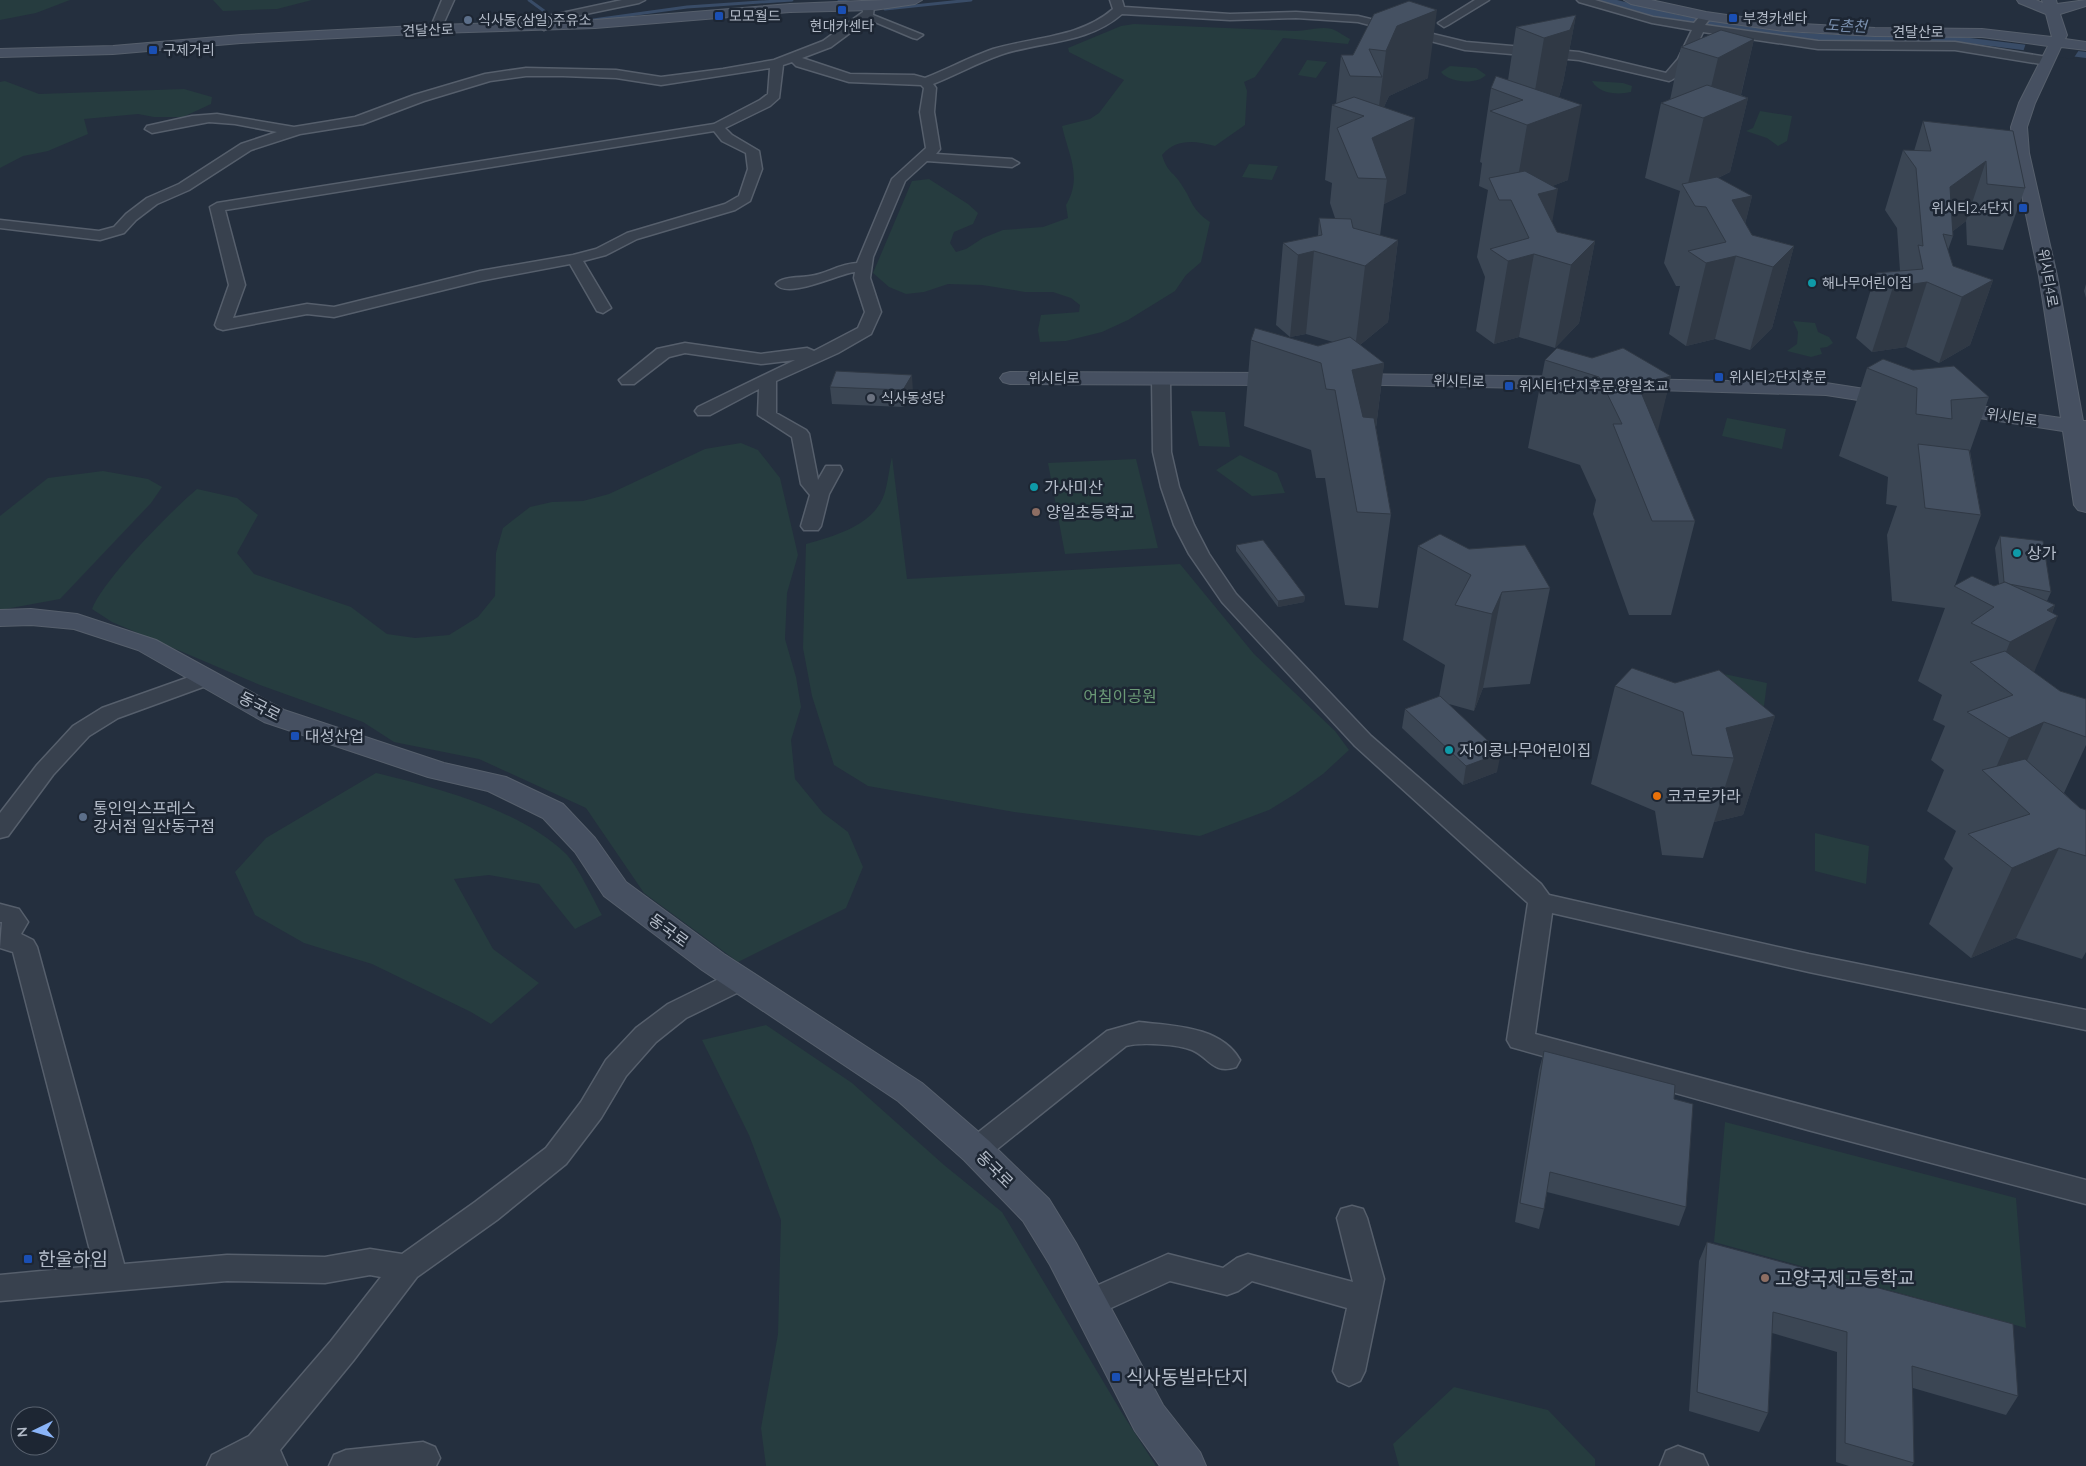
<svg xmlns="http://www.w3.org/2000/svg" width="2086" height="1466" font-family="Quicksand,'Noto Sans KR',sans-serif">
	<rect width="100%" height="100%" fill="#242f3e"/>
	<g fill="#263c3f">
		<polygon points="0,0 70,0 36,13 0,20"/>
		<polygon points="213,0 312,0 277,9 223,11"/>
		<path d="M1134 24 1295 31C1308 31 1319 26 1332 29 1338 31 1344 36 1350 39L1348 44 1283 38 1255 77 1244 82 1247 91 1245 125 1215 146C1195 141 1177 138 1162 155 1168 174 1173 171 1181 184 1194 203 1190 208 1210 222L1201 262 1186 275 1175 291 1128 320 1102 332 1066 341 1040 342 1038 330 1041 315 1079 312 1080 305 1071 298 1053 292H1025L982 285 948 284 924 292 906 294 889 287 873 273 912 181 929 179 968 204 978 213 973 224 954 232 950 243 956 252 966 249 983 238 1003 230 1043 227 1068 218 1066 205C1083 177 1068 154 1062 126L1090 119 1099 113 1124 80 1069 52 1068 48 1121 26Z"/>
		<polygon points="1307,60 1327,62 1316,78 1298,75"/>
		<path d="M1450 66 1476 68 1486 75C1477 85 1449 83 1441 72Z"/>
		<polygon points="5,81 39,94 184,89 212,97 211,104 183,117 154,117 138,114 84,119 88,134 48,151 23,156 0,168 0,82"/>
		<path d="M1592 81 1623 83 1632 86 1631 92C1618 95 1599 94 1592 81Z"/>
		<polygon points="1760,111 1792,116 1787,141 1778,146 1767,138 1746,131 1753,128"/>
		<polygon points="1249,164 1278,166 1272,180 1242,177"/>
		<polygon points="1793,321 1815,323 1818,332 1829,337 1833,343 1827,347 1820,348 1822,354 1811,357 1787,351 1797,344 1798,332"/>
		<polygon points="1191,411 1225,412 1230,447 1199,446"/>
		<polygon points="1727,418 1786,429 1782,449 1722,436"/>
		<path d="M741 443 758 450 780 478 798 555 787 593 785 639 796 677 801 707 791 740 795 779 823 813 848 832 863 867 846 908 738 962 644 893 586 808 479 759 394 742 363 722 260 685 112 622 92 609C103 580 171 511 197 489L237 498 258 515 237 553 254 574 351 607 387 634 415 638 449 635 478 617 495 596 496 553 503 528 530 507 552 502 583 501 609 494 705 449Z"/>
		<polygon points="1240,455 1277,473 1285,493 1252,496 1216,470"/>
		<path d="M892 457 907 579 1180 564 1254 654 1335 731 1349 750 1323 774 1295 794 1269 810 1200 836 1014 812 868 786 834 765 812 696 803 648 806 544C834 536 873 526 884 495 888 483 889 469 892 457Z"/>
		<polygon points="1136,459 1158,548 1065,554 1048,463"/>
		<polygon points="103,471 148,479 162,487 151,503 60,599 0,610 0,516 48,478"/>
		<polygon points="1719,673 1767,683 1764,706 1714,695"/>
		<path d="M376 773C435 787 521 810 565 853 577 864 593 899 602 915L575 929 539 884 489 875 454 879 493 949 539 983 491 1024 471 1012 372 964 304 943 255 915 235 872 266 838Z"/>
		<polygon points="1815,833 1869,846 1866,884 1815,871"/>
		<polygon points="766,1025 852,1083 944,1165 1002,1212 1122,1413 1156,1466 766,1466 761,1428 778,1334 781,1220 749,1135 702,1040"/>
		<polygon points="1725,1122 2016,1198 2026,1328 1714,1242"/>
		<polygon points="1454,1387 1548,1410 1595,1459 1595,1466 1399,1466 1393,1444"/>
	</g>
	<polygon fill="#394c67" points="1592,0 1617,0 1679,15 1786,32 1843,35 1962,37 2086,52 2086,58 1959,42 1833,43 1796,40 1658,19"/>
	<polygon fill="#242f3e" points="2026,43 2079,50 2073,59 2023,52"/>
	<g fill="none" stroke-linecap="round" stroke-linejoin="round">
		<g stroke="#394c67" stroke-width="3">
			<polyline points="529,0 544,11"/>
			<polyline points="839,0 853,3"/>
			<polyline points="885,9 971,0"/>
			<polyline points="564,20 577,21"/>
			<polyline points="586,21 687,7 792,0"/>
		</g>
		<defs>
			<g id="street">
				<polygon points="442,0 454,0 440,31 432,31 430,29"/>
				<polygon points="622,0 645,0 639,3 552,21 548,28 544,30 538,26 543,17"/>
				<path d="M1110 0H1122L1124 7 1230 14 1296 12 1358 16 1466 42 1579 52 1666 73 1678 59 1692 30 1652 23 1579 2 1577 0H1595L1653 17 1694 23 1702 14 1706 13 1712 16 1705 25 1818 41 1955 42 2047 57 2053 61 2047 65 1955 50 1818 49 1703 32C1697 45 1683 77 1669 81L1579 60 1465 50 1358 22 1296 18 1230 20 1122 14C1088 44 1041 41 1000 55 977 63 956 75 933 84L936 88 934 112 940 149 936 154 1012 159 1019 163 1012 167 927 161 905 181 873 257 870 278 881 312 871 334 838 353 776 381V413L806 430 809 434 818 480 826 466H840L842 470 829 494 821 526 818 530H804L801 526 810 495 801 484 792 437 758 415 759 389 710 415H698L695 411 698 407 795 360 761 364 685 353 669 357 634 384H622L619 380 657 349 685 343 761 354 807 348 814 351 858 328 865 312 854 278 855 272C840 273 787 300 776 284 782 276 801 278 810 276 827 274 838 264 857 263L892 179 926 148 920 112 924 88 921 85 849 82 796 66 792 62 783 65 779 98 770 106 725 128 732 135 759 151 762 169 750 201 735 210 637 239 606 255 583 261 611 308 603 313 597 311 570 264 480 281 334 317 307 314 223 330 217 328 215 325 229 285 210 207 217 203 714 124 760 100 768 94 770 68 661 85 616 78 563 76H526L490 81 424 101 363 124 300 134 251 150 189 190 157 204 136 220 124 233 100 240 0 228V220L99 231 114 227 126 214 147 198 179 184 241 144 277 132 235 124 209 122 152 133 145 129 147 126 192 116 217 114 294 127 355 117 414 95 485 74 526 68 616 70 661 77 723 69 774 60 823 41 863 12 862 6 868 3 874 6 873 15 923 35 917 39 913 38 875 22 866 21 831 47 802 58 850 74 914 75 925 78C948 69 970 57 993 49 1033 37 1080 38 1113 9ZM714 131 722 141 746 153 748 169 739 196 725 204 627 233 596 249 573 255 480 271 334 307 307 304 233 318 245 285 225 210Z"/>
				<polygon points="1475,0 1489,0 1448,25 1444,27 1438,23"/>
				<polygon points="1161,374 1167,375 1170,379 1171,452 1179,487 1194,525 1209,554 1236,594 1371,736 1541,884 1549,895 1809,954 2086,1010 2086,1030 1809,972 1552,913 1535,1034 2086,1180 2086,1204 1808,1130 1511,1047 1507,1040 1528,903 1355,746 1222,602 1189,554 1174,525 1161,487 1153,452 1152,379 1155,375"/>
				<polygon points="206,671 214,673 217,678 214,683 118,718 89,736 53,775 8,836 0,838 0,813 37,765 73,726 102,708"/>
				<polygon points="0,904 19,909 28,922 21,934 33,940 37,947 124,1264 227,1255 325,1257 370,1249 402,1254 475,1202 546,1148 581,1102 606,1060 636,1028 668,1004 731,973 740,970 749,973 753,980 749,987 686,1018 656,1042 626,1076 601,1118 566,1164 497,1220 417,1277 353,1361 280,1450 287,1466 207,1466 212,1455 249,1436 331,1341 381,1277 370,1275 325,1283 227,1281 0,1301 0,1275 94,1266 13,952 0,948 2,922 0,922"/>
				<path d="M1139 1022C1173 1026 1221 1026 1240 1060L1236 1067C1213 1075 1209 1057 1192 1050 1178 1044 1140 1042 1126 1046L986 1158 976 1162 966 1158 962 1150 966 1142 1107 1031Z"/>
				<polygon points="1352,1206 1363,1209 1367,1218 1384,1279 1365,1371 1360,1381 1349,1386 1338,1381 1333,1371 1347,1308 1252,1281 1238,1291 1227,1295 1170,1281 1089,1318 1078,1314 1073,1304 1078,1294 1168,1254 1223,1268 1237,1258 1248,1254 1353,1282 1337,1218 1341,1209"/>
				<polygon points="423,1442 435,1447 440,1458 436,1466 329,1466 334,1455 346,1450"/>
				<polygon points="1678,1446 1703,1455 1708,1466 1660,1466 1666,1451"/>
			</g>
			<g id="secondary">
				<polygon points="886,0 922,0 915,4 874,10 790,12 595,28 436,33 241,43 113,54 0,57 0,49 113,46 241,35 436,25 595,20 790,4"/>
				<polygon points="1624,0 1651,0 1706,12 1784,23 1875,28 1982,29 2052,37 2046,14 2019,3 2017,0 2036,0 2043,3 2042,0 2056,0 2057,4 2086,0 2086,6 2060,14 2067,35 2065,39 2086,42 2086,50 2061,47 2035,103 2027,127 2029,153 2057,276 2083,421 2086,421 2086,512 2078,510 2074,505 2063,431 1947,413 1939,412 1936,407 1939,402 1947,401 2061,418 2039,276 2013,153 2011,127 2019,103 2048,46 1982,37 1875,36 1784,31 1706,20 1631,4"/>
				<polygon points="1010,372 1285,373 1292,375 1295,379 1292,383 1285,385 1010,384 1003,382 1000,378 1003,374"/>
				<polygon points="1345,374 1577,377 1584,379 1587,383 1584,387 1577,389 1338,384 1335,380 1338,376"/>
				<polygon points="1630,379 1826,383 1897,394 1905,395 1908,400 1905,405 1897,406 1826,395 1623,389 1619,385 1623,381"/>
				<polygon points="31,609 77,614 156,640 284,710 444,763 506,777 563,804 595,838 626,882 724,954 922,1083 988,1140 1049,1199 1076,1243 1163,1405 1200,1452 1206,1466 1160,1466 1135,1431 1050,1265 1023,1221 964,1160 898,1101 702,970 604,896 575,852 543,818 488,791 428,777 264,722 138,650 74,629 31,625 0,626 0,610"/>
			</g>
		</defs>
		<use href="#street" stroke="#565f6c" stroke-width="3"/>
		<use href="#secondary" stroke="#565f6c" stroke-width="2"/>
		<use href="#street" fill="#38414e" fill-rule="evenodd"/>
		<use href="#secondary" fill="#465061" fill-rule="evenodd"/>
	</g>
	<g fill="#3b4654">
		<polygon points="1374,14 1428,78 1389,96 1384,107 1406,193 1384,204 1380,236 1398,240 1388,322 1360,345 1384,363 1376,428 1391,514 1378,608 1345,605 1325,478 1316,478 1311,450 1244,426 1251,340 1318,346 1333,342 1306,334 1290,337 1276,325 1283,243 1318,236 1319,218 1335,218 1330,203 1332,183 1325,180 1332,105 1336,104 1341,55 1353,55"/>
		<polygon points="1576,15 1563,83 1559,97 1568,180 1552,186 1552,223 1557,232 1595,241 1579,323 1555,348 1519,337 1494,344 1476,331 1485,277 1477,257 1488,190 1479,186 1482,163 1480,162 1491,88 1508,80 1516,27"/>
		<polygon points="1754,39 1741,95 1748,98 1730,172 1718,178 1752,196 1745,224 1752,235 1794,246 1772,328 1750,350 1715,339 1686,346 1669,334 1680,286 1676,286 1664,263 1680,191 1645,178 1661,103 1670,100 1681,47"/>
		<polygon points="1923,121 2013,131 2025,188 2003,250 1967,245 1966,221 1953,231 1953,236 1948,250 1953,266 1993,280 1970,345 1939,363 1906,347 1872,352 1856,338 1876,273 1900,271 1897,228 1885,210 1903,150 1914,151"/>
		<polygon points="2086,284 2086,298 2084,291"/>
		<polygon points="1592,358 1671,376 1657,431 1695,521 1671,615 1629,615 1593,514 1596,500 1580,465 1528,448 1545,360"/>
		<polygon points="1867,368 1913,370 1989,397 1970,451 1981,515 1955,585 1994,586 1999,584 1995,548 2000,536 2051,592 2047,601 2055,605 2052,613 2034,672 2060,691 2086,699 2086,745 2064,793 2080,808 2086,810 2086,952 2082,959 2016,938 1971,958 1929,924 1953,868 1944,859 1956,831 1927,811 1944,770 1931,760 1945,726 1933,720 1942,695 1918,681 1945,608 1892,601 1887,535 1897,506 1886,504 1888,477 1839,456"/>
		<polygon points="836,371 913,392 904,407 832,404 830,387"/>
		<polygon points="1236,545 1305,596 1304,602 1278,607 1236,551"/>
		<polygon points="1418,546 1469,549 1550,588 1530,684 1483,688 1474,711 1449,704 1497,772 1463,785 1402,728 1405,709 1439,697 1445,665 1403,640"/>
		<polygon points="1675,683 1775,716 1743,815 1714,822 1703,858 1662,855 1655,811 1591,784 1615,686"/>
		<polygon points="1544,1051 1674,1099 1686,1207 1679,1226 1547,1192 1544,1209 1539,1229 1515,1222 1539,1070"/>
		<polygon points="1707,1242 2018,1396 2006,1415 1913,1388 1914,1463 1912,1466 1849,1466 1836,1462 1837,1352 1772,1333 1768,1413 1759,1432 1689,1411 1699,1261"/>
	</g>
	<g fill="#303945">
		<polygon points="1437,10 1428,78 1389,96 1377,122 1386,51 1397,26"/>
		<polygon points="1576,15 1563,83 1558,100 1532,108 1544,38"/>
		<polygon points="1754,39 1739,102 1748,98 1730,172 1687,193 1686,192 1718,58"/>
		<polygon points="1582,105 1568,180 1514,201 1527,125"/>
		<polygon points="1415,118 1406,193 1384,204 1387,179 1372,138"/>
		<polygon points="1986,161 1966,221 1948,235 1950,187"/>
		<polygon points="1558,189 1546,258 1534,254 1519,337 1494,344 1508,261 1527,256 1538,194"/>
		<polygon points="1752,196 1737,256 1736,256 1715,339 1686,346 1706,263 1726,242 1732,200"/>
		<polygon points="1398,240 1388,322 1355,349 1365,266"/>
		<polygon points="1595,241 1579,323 1555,348 1571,265"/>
		<polygon points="1794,246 1772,328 1750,350 1773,267"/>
		<polygon points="1314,251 1306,334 1290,337 1298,255"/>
		<polygon points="1993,280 1970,345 1939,363 1962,297"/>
		<polygon points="1927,282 1906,347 1872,352 1893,287"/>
		<polygon points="1384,363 1373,451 1347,456 1352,370"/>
		<polygon points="912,375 913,392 904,407 903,390"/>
		<polygon points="1671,376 1650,464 1638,385"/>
		<polygon points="1502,592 1483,688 1474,711 1492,614"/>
		<polygon points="1305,596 1304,602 1278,607 1278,601"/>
		<polygon points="2055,605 2048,621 2058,616 2017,712 2013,695 1994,681 2010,642 2047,610"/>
		<polygon points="1775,716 1743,815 1714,822 1734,758 1726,728"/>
		<polygon points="2044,722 2011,797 1991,779 2009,738"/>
		<polygon points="1501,753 1497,772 1463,785 1466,766"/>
		<polygon points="2059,848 2016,938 1971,958 2012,868"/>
	</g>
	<g fill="#455162" stroke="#303945">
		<polygon points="1409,1 1437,10 1397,26 1386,51 1369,49 1382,77 1350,76 1341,55 1353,55 1374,14"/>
		<polygon points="1576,15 1570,30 1544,38 1516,27"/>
		<polygon points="1721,30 1754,39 1718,58 1681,47"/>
		<polygon points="1496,76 1582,105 1527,125 1490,111 1523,100 1491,88"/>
		<polygon points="1707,85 1748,98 1703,118 1661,103"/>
		<polygon points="1354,97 1415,118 1372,138 1387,179 1358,178 1337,128 1364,116 1332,105"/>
		<polygon points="1923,121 2013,131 2025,188 1987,184 1986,161 1950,187 1953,236 1943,234 1953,266 1993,280 1962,297 1927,282 1893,287 1876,273 1923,269 1918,245 1923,246 1916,168 1903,150 1931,151"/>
		<polygon points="1525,171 1558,189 1538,194 1557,232 1595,241 1571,265 1534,254 1508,261 1490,249 1529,238 1511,200 1499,200 1489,178"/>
		<polygon points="1717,177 1752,196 1732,200 1752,235 1794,246 1773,267 1736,256 1706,263 1688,251 1726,242 1706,207 1695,206 1682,184"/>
		<polygon points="1319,218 1351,219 1353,228 1398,240 1365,266 1314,251 1298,255 1283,243 1322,235"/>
		<polygon points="1255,328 1318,346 1350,337 1384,363 1352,370 1363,417 1374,418 1391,514 1357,512 1335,390 1326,389 1321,363 1251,340"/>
		<polygon points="1557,348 1592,358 1623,348 1671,376 1638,385 1695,521 1652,521 1613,424 1622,424 1599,377 1545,360"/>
		<polygon points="1883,359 1913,370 1954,366 1989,397 1951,400 1952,419 1916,414 1917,388 1867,368"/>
		<polygon points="836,371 912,375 903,390 830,387"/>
		<polygon points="1918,444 1969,450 1981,515 1925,508"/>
		<polygon points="1440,534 1469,549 1525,545 1550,588 1502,592 1492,614 1455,605 1471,575 1418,546"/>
		<polygon points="2000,536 2043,541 2051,592 2009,584 2004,582"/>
		<polygon points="1263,540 1305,596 1278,601 1236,545"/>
		<polygon points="1972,576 1994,586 2005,582 2055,605 2047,610 2058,616 2010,642 1971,623 1994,607 1954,586"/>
		<polygon points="2005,651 2060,691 2086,699 2086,737 2044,722 2009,738 1967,712 2013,695 1970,662"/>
		<polygon points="1632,668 1675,683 1719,670 1775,716 1726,728 1734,758 1692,755 1683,712 1615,686"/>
		<polygon points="1440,696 1501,753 1466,766 1405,709"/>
		<polygon points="2025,759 2080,808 2086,810 2086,856 2059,848 2012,868 1968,834 2030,814 1982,770"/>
		<polygon points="1544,1051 1675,1085 1674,1099 1693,1104 1686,1207 1550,1172 1544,1209 1520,1203"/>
		<polygon points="1707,1242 2013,1324 2018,1396 1912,1366 1914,1463 1845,1443 1847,1332 1773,1312 1768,1413 1697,1392"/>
	</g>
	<g fill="#1a4fb4" stroke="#1d2633" stroke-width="2">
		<rect x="837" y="5" width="10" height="10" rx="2.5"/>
		<rect x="714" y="11" width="10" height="10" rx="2.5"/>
		<rect x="1728" y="13" width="10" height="10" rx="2.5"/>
		<rect x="148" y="45" width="10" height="10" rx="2.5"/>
		<rect x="2018" y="203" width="10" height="10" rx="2.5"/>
		<rect x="1714" y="372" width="10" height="10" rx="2.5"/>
		<rect x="1504" y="381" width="10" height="10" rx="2.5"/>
		<rect x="290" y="731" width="10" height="10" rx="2.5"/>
		<rect x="23" y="1254" width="10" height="10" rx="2.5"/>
		<rect x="1111" y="1372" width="10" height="10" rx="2.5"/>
	</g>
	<g fill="#5c6f8a" stroke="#1d2633" stroke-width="2">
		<circle cx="468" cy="20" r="5"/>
		<circle cx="83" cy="817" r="5"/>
	</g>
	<g fill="#0f9aa8" stroke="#1d2633" stroke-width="2">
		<circle cx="1812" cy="283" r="5"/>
		<circle cx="1034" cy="487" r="5"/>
		<circle cx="2017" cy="553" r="5"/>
		<circle cx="1449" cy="750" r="5"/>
	</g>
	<circle fill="#6b7280" stroke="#1d2633" stroke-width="2" cx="871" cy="398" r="5"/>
	<g fill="#8d6e63" stroke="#1d2633" stroke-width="2">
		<circle cx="1036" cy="512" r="5"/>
		<circle cx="1765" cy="1278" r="5"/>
	</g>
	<circle fill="#e8710a" stroke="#1d2633" stroke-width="2" cx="1657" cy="796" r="5"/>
	<g text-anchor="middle" stroke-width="5" stroke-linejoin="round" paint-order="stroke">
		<g font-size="14" fill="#b4bcc9" stroke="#1d2633" text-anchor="start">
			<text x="729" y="21">모모월드</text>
			<text x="1743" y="23">부경카센타</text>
			<text x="478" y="25">식사동(삼일)주유소</text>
			<text x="842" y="31" text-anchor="middle">현대카센타</text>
			<text x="163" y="55">구제거리</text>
			<text x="2013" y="213" text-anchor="end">위시티2.4단지</text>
			<text x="1822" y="288">해나무어린이집</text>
			<text x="1729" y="382">위시티2단지후문</text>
			<text x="1519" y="391">위시티1단지후문.양일초교</text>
			<text x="881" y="403">식사동성당</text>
		</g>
		<g font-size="14" fill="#b4bcc9" stroke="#1d2633">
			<text transform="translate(428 30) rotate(-2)" y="5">견달산로</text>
			<text x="1918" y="37">견달산로</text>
			<text transform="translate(2048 278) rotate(80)" y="5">위시티4로</text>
			<text x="1054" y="383">위시티로</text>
			<text transform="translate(1459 381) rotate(1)" y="5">위시티로</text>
			<text transform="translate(2012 417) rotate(8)" y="5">위시티로</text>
		</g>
		<g font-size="15" font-style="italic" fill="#7c92b1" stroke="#1d2633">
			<text transform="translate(1846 26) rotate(3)" y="5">도촌천</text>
		</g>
		<g font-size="16" fill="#b4bcc9" stroke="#1d2633" text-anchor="start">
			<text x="1044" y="493">가사미산</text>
			<text x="1046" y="518">양일초등학교</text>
			<text x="2027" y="559">상가</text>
			<text x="305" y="742">대성산업</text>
			<text x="1459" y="756">자이콩나무어린이집</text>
			<text x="1667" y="802">코코로카라</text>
			<text x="93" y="814">통인익스프레스<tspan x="93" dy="18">강서점 일산동구점</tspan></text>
		</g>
		<g font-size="16" fill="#6b9a76" stroke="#1d2633">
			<text x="1120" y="702">어침이공원</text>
		</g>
		<g font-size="16" fill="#b4bcc9" stroke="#1d2633">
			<text transform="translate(260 706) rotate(27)" y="6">동국로</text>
			<text transform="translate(669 930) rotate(36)" y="6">동국로</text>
			<text transform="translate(995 1169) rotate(45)" y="6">동국로</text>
		</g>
		<g font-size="19" fill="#b4bcc9" stroke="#1d2633" text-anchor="start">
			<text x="38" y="1266">한울하임</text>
			<text x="1775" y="1285">고양국제고등학교</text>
			<text x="1126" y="1384">식사동빌라단지</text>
		</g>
	</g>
	<g transform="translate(35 1431) rotate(265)"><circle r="24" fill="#1d2633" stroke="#59626f"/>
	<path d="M0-4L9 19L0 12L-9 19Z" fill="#8ab4f8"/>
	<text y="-8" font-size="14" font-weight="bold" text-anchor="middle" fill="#b4bcc9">N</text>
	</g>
</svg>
